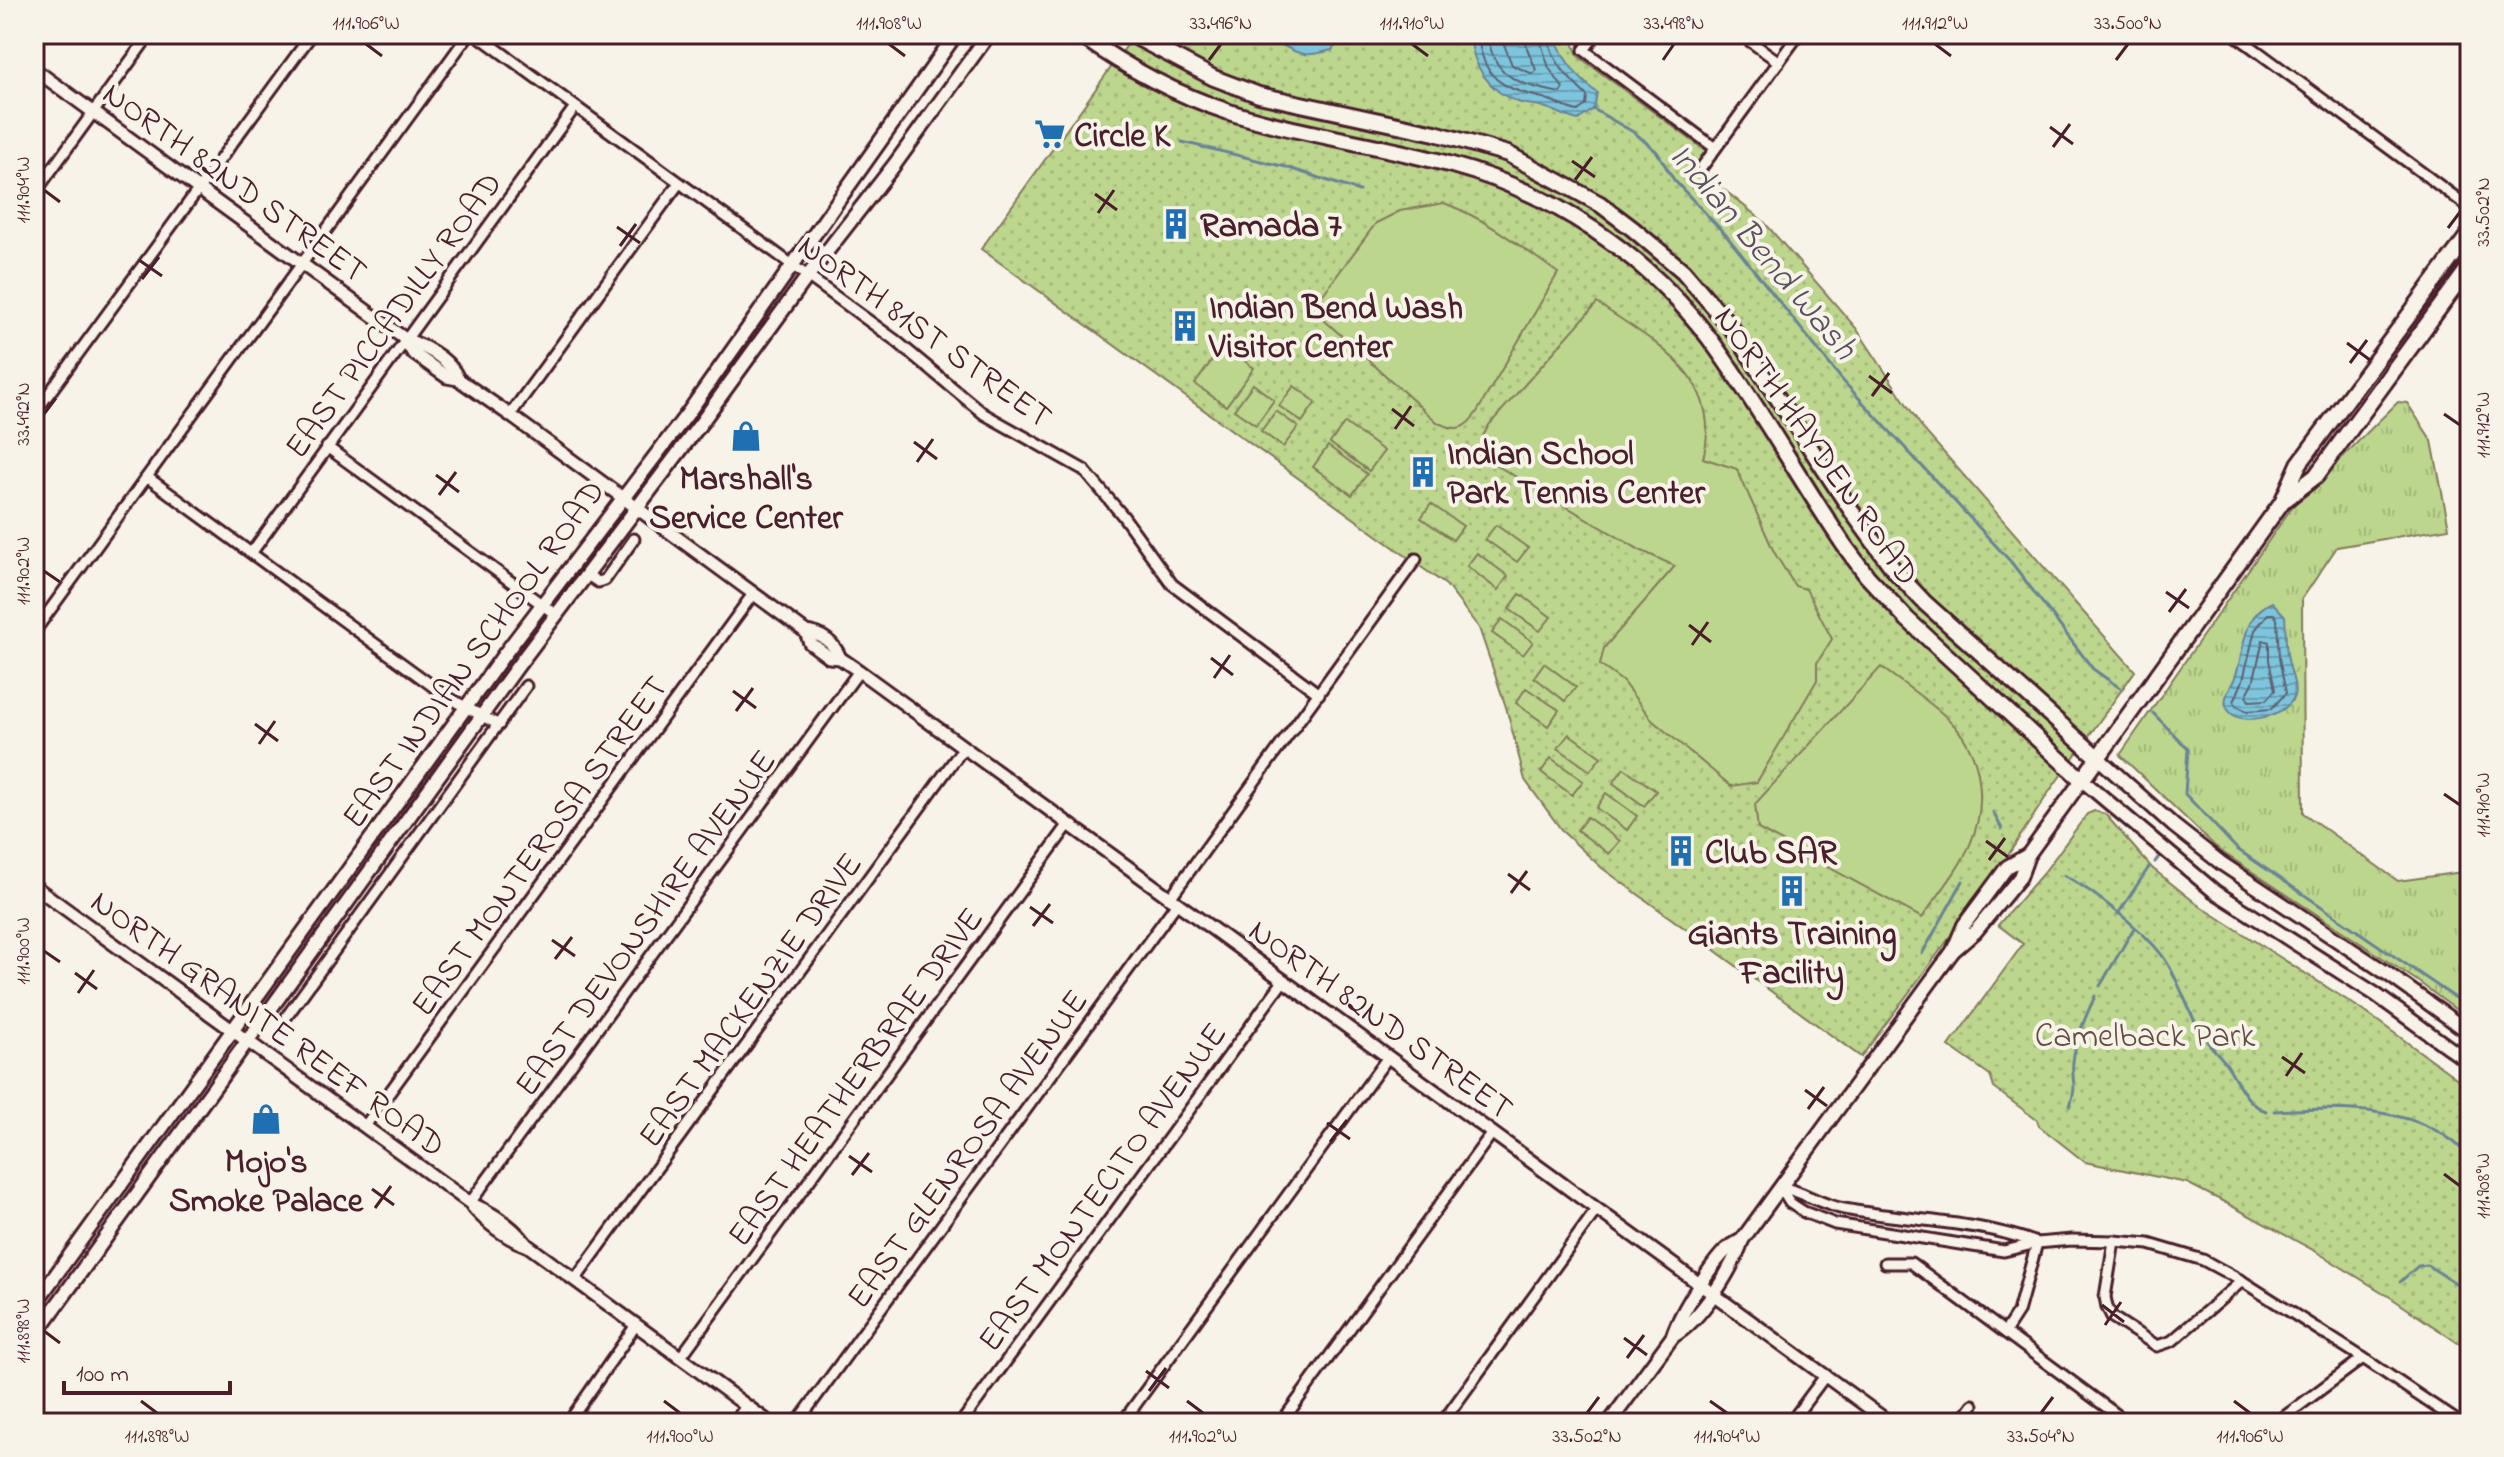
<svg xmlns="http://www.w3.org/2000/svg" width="2504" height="1457" font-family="'Indie Flower',sans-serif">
	<defs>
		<pattern id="grass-tufts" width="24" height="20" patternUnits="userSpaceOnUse" patternTransform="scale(2)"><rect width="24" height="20" fill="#bcd68d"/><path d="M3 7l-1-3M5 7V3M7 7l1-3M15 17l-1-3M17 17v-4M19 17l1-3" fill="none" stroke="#a3b77a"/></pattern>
		<pattern id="park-dots" width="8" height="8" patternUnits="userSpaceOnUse" patternTransform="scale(2)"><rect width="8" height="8" fill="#bcd68d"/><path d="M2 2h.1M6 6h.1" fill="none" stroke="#a3b77a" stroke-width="1.8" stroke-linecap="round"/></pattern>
		<pattern id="water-rules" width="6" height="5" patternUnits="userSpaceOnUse" patternTransform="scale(2)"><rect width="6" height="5" fill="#7dc5dd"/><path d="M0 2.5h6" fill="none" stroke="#689fb3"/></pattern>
	</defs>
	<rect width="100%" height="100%" fill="#f7f3e8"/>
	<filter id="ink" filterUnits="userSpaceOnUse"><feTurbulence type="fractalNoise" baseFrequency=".0125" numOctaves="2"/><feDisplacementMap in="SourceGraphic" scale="16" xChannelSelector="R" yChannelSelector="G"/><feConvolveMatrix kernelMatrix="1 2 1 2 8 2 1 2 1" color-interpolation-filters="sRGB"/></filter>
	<g filter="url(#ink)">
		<polygon fill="url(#grass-tufts)" stroke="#837a5c" stroke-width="2" points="2398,402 2407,403 2432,441 2449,528 2337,547 2302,599 2303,813 2398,881 2470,871 2470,1020 2416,980 2219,850 2120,755 2292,507"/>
		<g fill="url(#park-dots)" stroke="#837a5c" stroke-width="2">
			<polygon points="1135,34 1570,34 1578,56 1706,151 1696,167 1764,222 1856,328 1923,429 2135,671 2049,792 1988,886 1861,1057 1602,868 1563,832 1525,780 1506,707 1479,628 1446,585 981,249"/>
			<polygon points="2094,811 2105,814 2152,868 2197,904 2364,1011 2470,1088 2470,1351 2390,1297 2315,1251 2228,1204 2187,1183 2085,1162 2039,1126 2037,1120 1994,1088 1990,1075 1949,1046 2023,944 1998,925 2045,871 2087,814"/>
		</g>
		<g fill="#bcd68d" stroke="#837a5c" stroke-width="2">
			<path d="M1444 203C1487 219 1521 247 1558 273L1477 412C1465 430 1456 432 1437 422L1312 309 1376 223 1400 211Z"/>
			<path d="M1597 303C1654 342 1725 377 1703 458L1737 469 1774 552 1795 586 1806 589 1832 639 1817 663V680L1757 782 1731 786 1653 721 1622 681 1600 665 1604 648 1675 566 1640 550 1496 465 1486 456 1483 436 1489 425Z"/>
			<polygon points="1223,345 1254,368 1226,406 1195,384"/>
			<polygon points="1253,384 1274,400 1256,425 1234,410"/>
			<polygon points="1294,386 1316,402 1302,422 1279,406"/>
			<polygon points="1276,411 1298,427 1283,447 1261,431"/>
			<polygon points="1345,423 1384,451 1369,471 1330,443"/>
			<polygon points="1328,446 1367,474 1352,495 1313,467"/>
			<polygon points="1431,504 1463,526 1453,540 1421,518"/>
			<polygon points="1496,525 1528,548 1517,562 1485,539"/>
			<polygon points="1477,553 1508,576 1498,590 1467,566"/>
			<polygon points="1520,594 1551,617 1540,631 1509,609"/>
			<polygon points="1502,619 1533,642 1523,655 1492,633"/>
			<polygon points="1544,663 1576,687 1565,701 1534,677"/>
			<path d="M1881 667C1902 683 1925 698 1945 716 1963 732 1976 755 1979 780 1987 839 1954 872 1922 918L1758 829 1755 804Z"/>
			<polygon points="1526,688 1559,710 1548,726 1516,703"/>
			<polygon points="1569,734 1601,757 1590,771 1558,748"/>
			<polygon points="1551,758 1583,781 1572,795 1541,772"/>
			<polygon points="1624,768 1656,791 1644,806 1613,783"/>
			<polygon points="1606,793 1637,816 1627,830 1596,808"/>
			<polygon points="1587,817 1620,841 1609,854 1577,830"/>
		</g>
		<g fill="url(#water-rules)" stroke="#698396" stroke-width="2">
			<path d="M1245 34H1344L1332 50C1295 60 1300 51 1270 40 1262 37 1253 36 1245 34Z"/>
			<path d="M1470 34H1555C1562 60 1577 77 1597 93L1594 109 1578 120C1566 117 1555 110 1543 107 1535 104 1526 105 1518 102 1488 91 1472 65 1470 34Z"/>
			<path d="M2272 602 2285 616C2286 630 2285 646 2288 660 2290 671 2297 685 2294 696 2288 717 2234 730 2226 706 2223 696 2232 686 2235 677 2246 649 2240 617 2272 602Z"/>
		</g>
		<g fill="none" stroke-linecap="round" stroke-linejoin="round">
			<g stroke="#5e6172" stroke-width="2">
				<path d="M1478 34C1482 79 1503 89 1543 98 1555 101 1565 109 1578 111L1586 105 1587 96C1569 79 1550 60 1548 34"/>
				<path d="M1488 34C1492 80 1524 85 1560 93L1563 88 1549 68 1538 34"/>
				<polyline points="1500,34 1512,65 1533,74 1536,70 1527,48 1525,34"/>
				<polygon points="2268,614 2274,614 2277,619 2279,658 2286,693 2271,709 2247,711 2236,706 2234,702 2243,680 2255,630"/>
				<polygon points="2263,640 2269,642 2269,660 2275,690 2266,700 2249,701 2246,696 2253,683"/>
			</g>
			<g stroke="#698396" stroke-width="3">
				<polyline points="1593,109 1635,133 1657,152 1674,180 1725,234 1843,381 2011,562 2093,669 2120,688"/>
				<polyline points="1182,142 1286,167 1359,191"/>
				<polyline points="2153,713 2188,749 2185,794 2237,849 2470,1008"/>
				<polyline points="1993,812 2002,829"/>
				<polyline points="2155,862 2158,858"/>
				<path d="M2064 875C2093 891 2145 931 2164 958 2181 983 2187 1011 2203 1036 2210 1047 2220 1055 2227 1065 2238 1082 2246 1104 2266 1111"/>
				<polyline points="2118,914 2149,867"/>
				<polyline points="1922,954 1963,881"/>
				<polyline points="2100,986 2134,928"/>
				<path d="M2070 1106C2078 1082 2071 1082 2073 1062 2075 1040 2086 1016 2095 996"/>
				<path d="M2274 1111C2340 1108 2422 1103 2470 1157"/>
				<polyline points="2400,1282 2418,1266 2427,1265 2470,1292"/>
			</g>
			<defs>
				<g id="minor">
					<polyline points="476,34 895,340 984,414 1084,470 1123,516 1172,584 1319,694"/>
					<polyline points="1596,34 1584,50 1715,148"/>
					<polyline points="1740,34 1779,62"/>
					<polyline points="2234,34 2470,208"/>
					<polyline points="1702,167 1799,34"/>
					<polyline points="34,194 150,34"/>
					<polyline points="34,414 312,34"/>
					<polyline points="510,415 679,183"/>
					<polyline points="327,447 555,614"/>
					<polyline points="147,477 449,698 499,725"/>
					<polyline points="252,552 575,107"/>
					<polyline points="586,574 598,582 605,580 634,539"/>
					<polyline points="34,632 469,34"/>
					<polyline points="1170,898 1416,559"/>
					<polyline points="287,1016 526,686"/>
					<polyline points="365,1126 753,594"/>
					<polyline points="1780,1187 1790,1203 1804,1212 1835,1224 2004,1251 2037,1243 2072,1240 2114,1241 2149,1244 2203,1260 2242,1281 2363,1358 2460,1423"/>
					<path d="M1780 1187C1803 1191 1821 1205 1844 1209 1908 1221 1975 1220 2037 1243"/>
					<polyline points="470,1203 859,671"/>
					<polyline points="2114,1241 2105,1297 2107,1307 2112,1317 2157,1346 2172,1341 2242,1281"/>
					<polyline points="1885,1263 1911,1263 2128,1423"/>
					<polyline points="575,1280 964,747"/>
					<polyline points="2005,1332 2018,1312 2037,1243"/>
					<polyline points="680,1358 1069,824"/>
					<polyline points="568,1423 636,1325"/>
					<polyline points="734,1423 746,1406"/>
					<polyline points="797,1423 1177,903"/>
					<polyline points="961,1423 1284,980"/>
					<polyline points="1122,1423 1388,1057"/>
					<polyline points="1281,1423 1492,1133"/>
					<polyline points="1442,1423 1597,1209"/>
					<polyline points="1790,1423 1825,1376"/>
					<polyline points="1960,1423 1973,1405"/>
					<polyline points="2276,1423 2363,1358"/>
				</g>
				<g id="tertiary">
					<path d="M34 69 405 339C424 346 450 359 458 379"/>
					<path d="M405 339 413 353 447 377 458 379 510 415 806 632C822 634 834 643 840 658"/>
					<polyline points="806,632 810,643 829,657 840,658 859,671 1890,1423"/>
					<path d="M34 886 470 1203C493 1213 512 1225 527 1245L770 1423"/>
					<path d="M473 1207C488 1224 504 1237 526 1245"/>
				</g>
				<g id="secondary">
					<polyline points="2097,757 2174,826 2221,863 2388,974 2470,1033"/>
					<polyline points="1953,951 1975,932 2020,877 2028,855 2082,780 2214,891 2375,994 2470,1063"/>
					<polyline points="34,1305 503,656 688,413 956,34"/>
					<path d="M1673 1336C1701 1320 1732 1270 1742 1240L1953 951 1964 925 2007 867 2028 855"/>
					<polyline points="34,1337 517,667 701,423 807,277 895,164 989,34"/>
					<path d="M1609 1423 1673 1336C1678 1317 1711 1264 1726 1250 1731 1246 1737 1243 1742 1240"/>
				</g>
				<g id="primary">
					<path d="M1079 34C1125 67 1175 94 1229 112 1302 135 1378 144 1452 165 1552 192 1646 254 1709 338 1758 404 1798 477 1844 545L1867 576 1907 619 2082 780 2282 502 2299 464 2470 233"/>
					<polyline points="1130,34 1214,78 1259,95 1435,133 1508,154 1600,204 1633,229 1683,271 1731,327 1855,516 1894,570 1925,603 2097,757"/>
					<polyline points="2286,499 2316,476 2470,266"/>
				</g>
			</defs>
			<use href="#minor" stroke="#4a1f2b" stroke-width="15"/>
			<use href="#tertiary" stroke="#4a1f2b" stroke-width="17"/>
			<use href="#secondary" stroke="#4a1f2b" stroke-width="18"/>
			<use href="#primary" stroke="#4a1f2b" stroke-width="20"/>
			<use href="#minor" stroke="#f7f3e8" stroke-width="9"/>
			<use href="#tertiary" stroke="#f7f3e8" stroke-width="11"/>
			<use href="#secondary" stroke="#f7f3e8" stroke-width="12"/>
			<use href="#primary" stroke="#f7f3e8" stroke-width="14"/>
		</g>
	</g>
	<path fill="none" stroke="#4a1f2b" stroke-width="3" d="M366 44 382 56M889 44 905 56M1412 44 1428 56M1935 44 1951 56M1209 60 1221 44M1663 60 1674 44M2116 60 2128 44M2050 127 2073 144M2053 147 2070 124M1572 161 1595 177M1575 180 1592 157M44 190 60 202M1095 194 1117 210M1098 213 1114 190M617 227 640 243M2448 228 2460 212M620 246 636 224M139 260 162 276M142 279 159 257M2347 343 2370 360M2350 363 2367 340M1869 376 1892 393M1872 396 1889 373M1392 409 1414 426M44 414 56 398M2444 414 2460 425M1395 429 1411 406M914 442 937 459M917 462 933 439M436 475 459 492M439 495 456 472M44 571 60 582M2166 592 2189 608M2169 612 2186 589M1689 625 1711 642M1692 645 1708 622M1211 658 1233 675M1214 678 1230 655M733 691 756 708M736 711 753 688M255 724 278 741M259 744 275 721M2444 794 2460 805M1986 841 2008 857M1989 860 2005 838M1508 874 1530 890M1511 893 1527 871M1030 907 1053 923M1033 926 1050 904M552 940 575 956M44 951 60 962M555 959 572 937M75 973 97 989M78 993 94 970M2282 1057 2305 1073M2286 1076 2302 1053M1805 1090 1827 1106M1808 1109 1824 1087M1327 1123 1350 1139M1330 1142 1347 1120M849 1156 872 1172M2444 1174 2460 1186M852 1175 869 1153M372 1189 394 1205M375 1208 391 1186M2102 1305 2124 1322M2105 1325 2121 1302M44 1331 60 1343M1624 1338 1647 1355M1627 1358 1644 1335M1146 1371 1169 1388M1149 1391 1166 1368M141 1401 157 1413M664 1401 680 1413M1187 1401 1203 1413M1710 1401 1727 1413M2234 1401 2250 1413M1587 1413 1599 1397M2041 1413 2053 1397"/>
	<defs>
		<symbol id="supermarket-bare" viewBox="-9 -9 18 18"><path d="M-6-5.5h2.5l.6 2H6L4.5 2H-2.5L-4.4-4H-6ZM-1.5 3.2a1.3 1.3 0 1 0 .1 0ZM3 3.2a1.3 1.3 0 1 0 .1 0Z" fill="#1f6fb2" stroke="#f7f3e8" stroke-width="2.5" paint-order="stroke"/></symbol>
		<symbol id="building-bare" viewBox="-9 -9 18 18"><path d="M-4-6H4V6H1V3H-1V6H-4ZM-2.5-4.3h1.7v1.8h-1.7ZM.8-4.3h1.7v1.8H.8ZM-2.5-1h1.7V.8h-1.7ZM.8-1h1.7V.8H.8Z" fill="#1f6fb2" stroke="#f7f3e8" stroke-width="2.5" paint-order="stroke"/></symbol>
		<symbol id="shop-bare" viewBox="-9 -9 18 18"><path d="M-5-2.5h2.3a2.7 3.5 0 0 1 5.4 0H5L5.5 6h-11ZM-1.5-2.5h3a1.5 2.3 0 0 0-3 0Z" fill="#1f6fb2" stroke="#f7f3e8" stroke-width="2.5" paint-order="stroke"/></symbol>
	</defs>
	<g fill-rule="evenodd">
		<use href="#supermarket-bare" x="1028" y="112" width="44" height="44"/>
		<use href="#building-bare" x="1154" y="202" width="44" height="44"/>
		<use href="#building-bare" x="1163" y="304" width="44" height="44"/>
		<use href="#shop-bare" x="724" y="414" width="44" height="44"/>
		<use href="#building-bare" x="1401" y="450" width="44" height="44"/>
		<use href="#building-bare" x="1659" y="829" width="44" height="44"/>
		<use href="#building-bare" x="1770" y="869" width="44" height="44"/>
		<use href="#shop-bare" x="244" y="1097" width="44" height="44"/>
	</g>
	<g text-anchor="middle" stroke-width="8" stroke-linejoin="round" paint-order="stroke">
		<g font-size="34" font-weight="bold" fill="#4a1f2b" stroke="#f7f3e8" text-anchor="start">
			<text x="1074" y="146">Circle K</text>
			<text x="1200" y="236">Ramada 7</text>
			<text x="1209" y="318">Indian Bend Wash<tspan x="1209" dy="39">Visitor Center</tspan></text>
			<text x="1447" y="464">Indian School<tspan x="1447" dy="39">Park Tennis Center</tspan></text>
			<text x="746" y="489" text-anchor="middle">Marshall's<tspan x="746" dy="39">Service Center</tspan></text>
			<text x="1705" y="863">Club SAR</text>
			<text x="1792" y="944" text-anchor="middle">Giants Training<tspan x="1792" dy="39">Facility</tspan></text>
			<text x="266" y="1172" text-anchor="middle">Mojo's<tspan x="266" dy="39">Smoke Palace</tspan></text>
		</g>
		<g font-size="34" fill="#4a1f2b" stroke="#f7f3e8">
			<text transform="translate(236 181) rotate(36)" y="12">NORTH 82ND STREET</text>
			<text transform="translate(392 314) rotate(-54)" y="12">EAST PICCADILLY ROAD</text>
			<text transform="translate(926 330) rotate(36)" y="12">NORTH 81ST STREET</text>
			<text transform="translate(1818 445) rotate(55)" y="12">NORTH HAYDEN ROAD</text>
			<text transform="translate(472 653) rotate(-54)" y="12">EAST INDIAN SCHOOL ROAD</text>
			<text transform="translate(538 845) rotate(-54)" y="12">EAST MONTEROSA STREET</text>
			<text transform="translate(644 922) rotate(-54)" y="12">EAST DEVONSHIRE AVENUE</text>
			<text transform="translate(749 999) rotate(-54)" y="12">EAST MACKENZIE DRIVE</text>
			<text transform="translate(1382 1018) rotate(36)" y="12">NORTH 82ND STREET</text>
			<text transform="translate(269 1022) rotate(36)" y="12">NORTH GRANITE REEF ROAD</text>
			<text transform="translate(854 1076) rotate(-54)" y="12">EAST HEATHERBRAE DRIVE</text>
			<text transform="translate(966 1148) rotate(-54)" y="12">EAST GLENROSA AVENUE</text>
			<text transform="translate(1101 1186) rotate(-54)" y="12">EAST MONTECITO AVENUE</text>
		</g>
		<g font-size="34" fill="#664d44" stroke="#f7f3e8">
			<text x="2145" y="1046">Camelback Park</text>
		</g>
		<g font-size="36" font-style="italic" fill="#595160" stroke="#f7f3e8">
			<text transform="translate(1765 250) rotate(50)" y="13">Indian Bend Wash</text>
		</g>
	</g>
	<rect width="2504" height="1457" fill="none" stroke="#f7f3e8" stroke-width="88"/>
	<path d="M64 1381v12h166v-12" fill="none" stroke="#4a1f2b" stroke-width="4"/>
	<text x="76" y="1381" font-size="24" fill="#4a1f2b" stroke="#f7f3e8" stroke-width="6" paint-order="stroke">100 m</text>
	<rect x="44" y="44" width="2416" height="1369" fill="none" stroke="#4a1f2b" stroke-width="3"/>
	<g font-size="20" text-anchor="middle" fill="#4a1f2b">
		<text x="366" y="29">111.906°W</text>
		<text x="889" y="29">111.908°W</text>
		<text x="1221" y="29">33.496°N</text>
		<text x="1412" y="29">111.910°W</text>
		<text x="1674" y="29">33.498°N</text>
		<text x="1935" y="29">111.912°W</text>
		<text x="2128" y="29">33.500°N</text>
		<text transform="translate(22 190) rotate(-90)" y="7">111.904°W</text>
		<text transform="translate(2482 212) rotate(-90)" y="7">33.502°N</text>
		<text transform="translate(22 414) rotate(-90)" y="7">33.492°N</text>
		<text transform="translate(2482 425) rotate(-90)" y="7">111.912°W</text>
		<text transform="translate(22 571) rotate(-90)" y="7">111.902°W</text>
		<text transform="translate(2482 805) rotate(-90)" y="7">111.910°W</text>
		<text transform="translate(22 951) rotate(-90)" y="7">111.900°W</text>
		<text transform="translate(2482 1186) rotate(-90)" y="7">111.908°W</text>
		<text transform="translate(22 1331) rotate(-90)" y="7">111.898°W</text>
		<text x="157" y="1442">111.898°W</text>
		<text x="680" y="1442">111.900°W</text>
		<text x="1203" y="1442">111.902°W</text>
		<text x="1587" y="1442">33.502°N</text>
		<text x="1727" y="1442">111.904°W</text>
		<text x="2041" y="1442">33.504°N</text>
		<text x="2250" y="1442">111.906°W</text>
	</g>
</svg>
